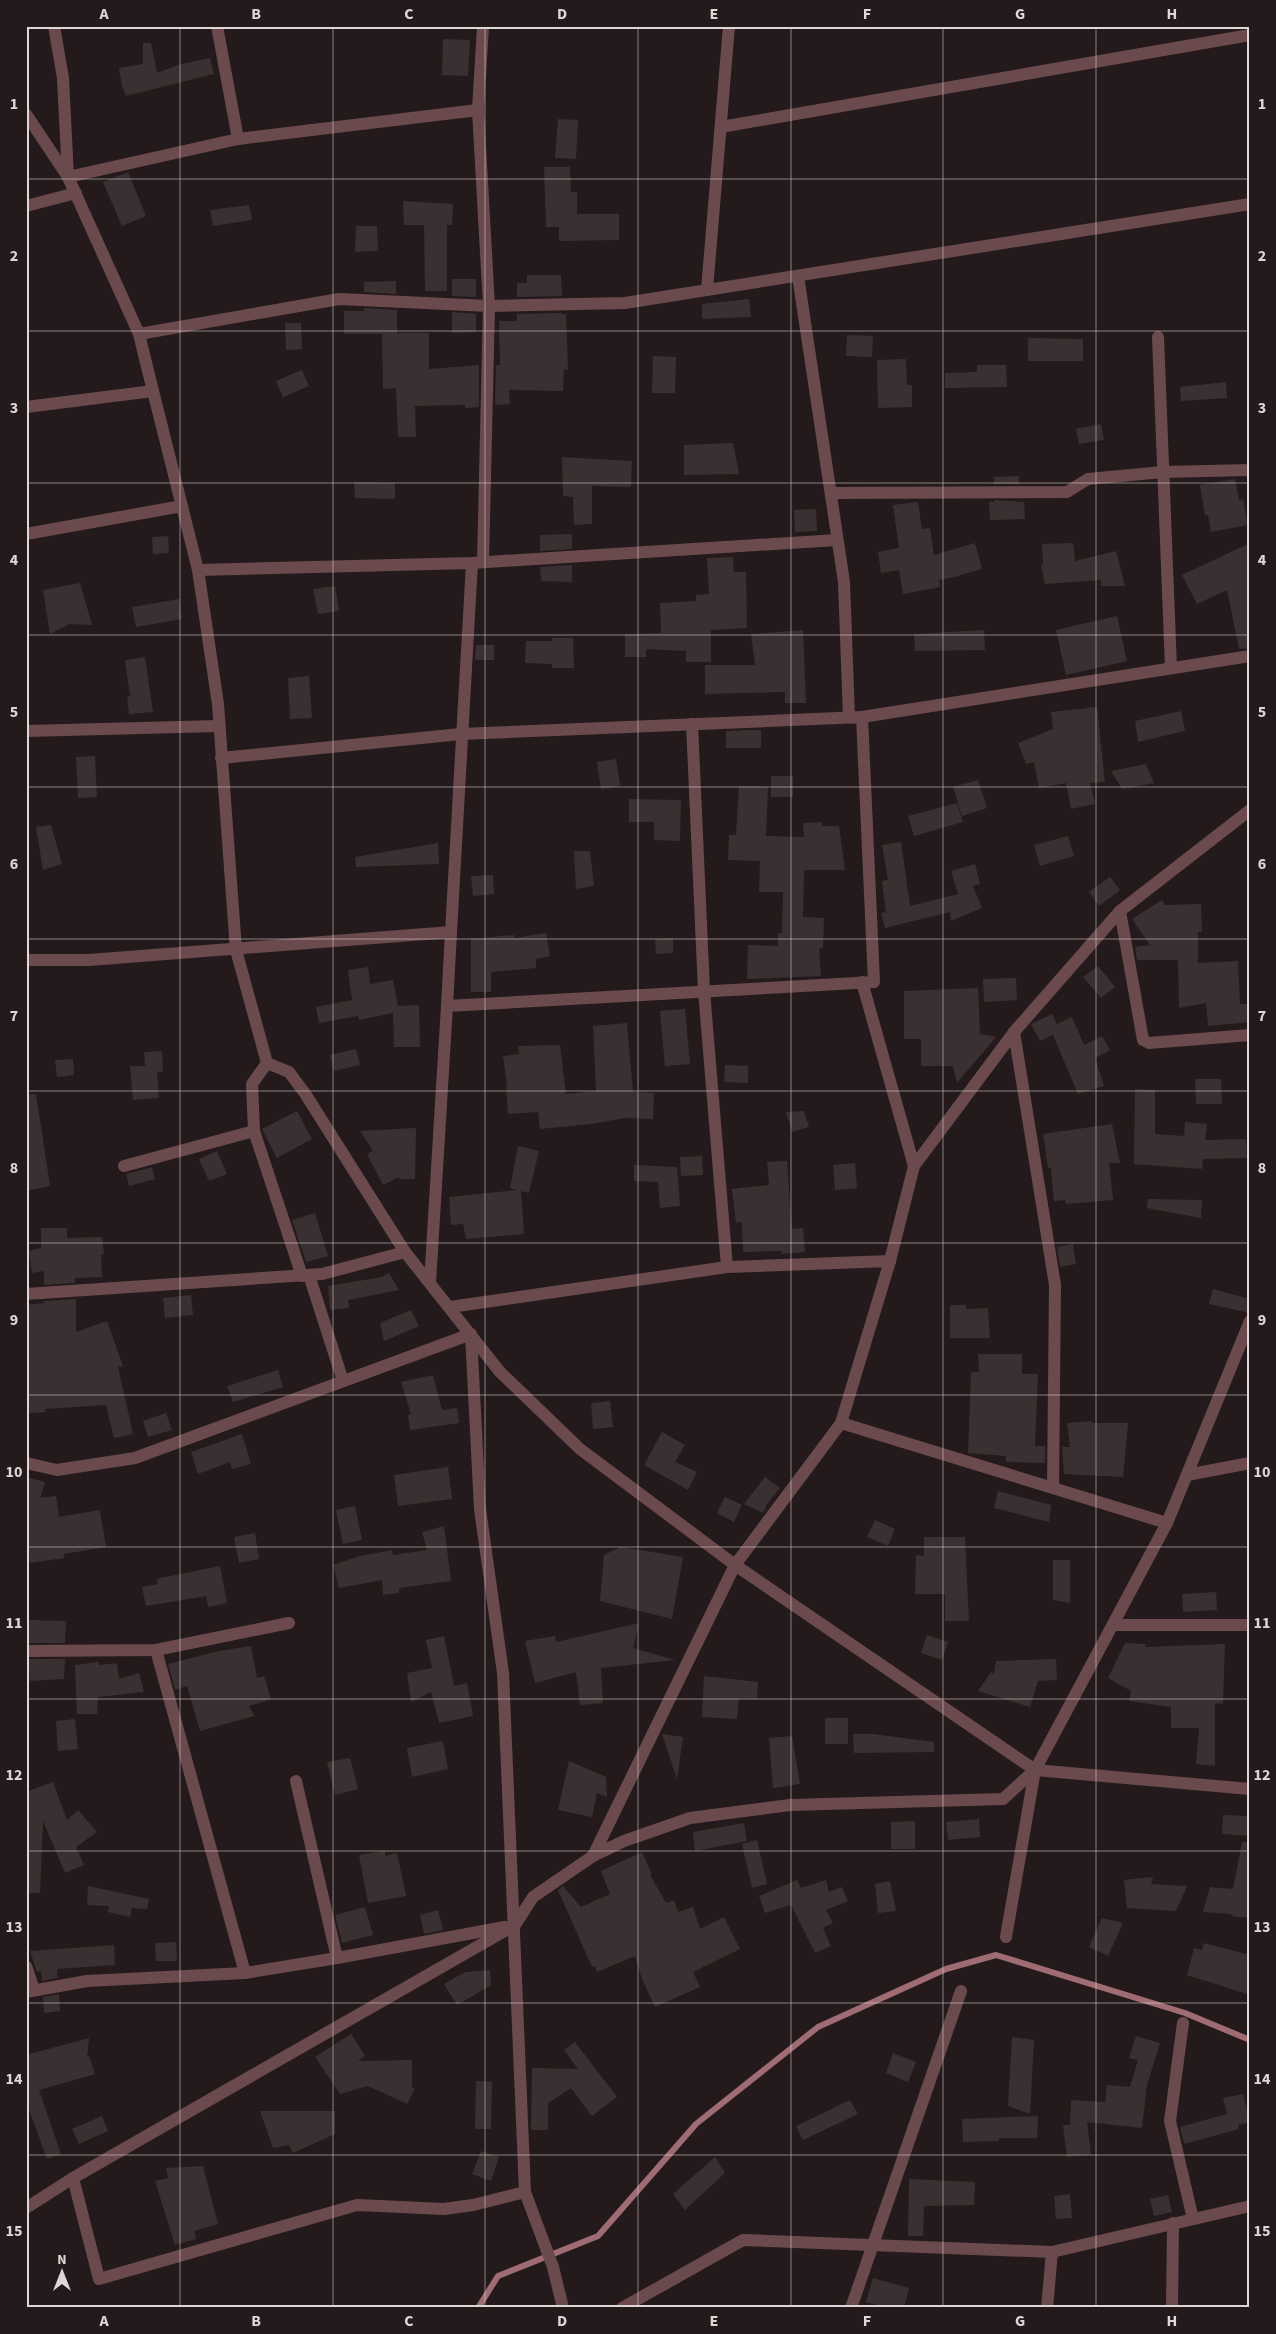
<svg xmlns="http://www.w3.org/2000/svg" width="1276" height="2334" font-family="'Source Sans 3',sans-serif">
	<rect width="100%" height="100%" fill="#241a1b"/>
	<g fill="none" stroke-linecap="round" stroke-linejoin="round">
		<polyline stroke="#a06c74" stroke-width="6" points="478,2308 498,2276 598,2236 696,2124 818,2027 946,1969 996,1955 1185,2013 1250,2040"/>
	</g>
	<g fill="#3b3031">
		<polygon points="443,39 470,40 468,76 442,75"/>
		<polygon points="143,43 151,43 157,73 181,64 210,58 214,74 126,96 122,86 119,68 143,64"/>
		<polygon points="558,119 578,120 576,159 555,158"/>
		<polygon points="544,167 570,167 571,192 577,192 577,214 619,214 619,240 561,241 559,239 559,227 546,227"/>
		<polygon points="128,172 146,216 122,226 103,182"/>
		<polygon points="403,201 453,204 452,225 447,225 447,291 425,291 424,225 404,225"/>
		<polygon points="249,205 252,220 213,226 210,210"/>
		<polygon points="356,226 377,226 378,251 355,252"/>
		<polygon points="527,275 561,275 562,296 517,297 517,283 527,283"/>
		<polygon points="452,279 476,279 476,297 452,296"/>
		<polygon points="396,281 396,294 364,292 364,282"/>
		<polygon points="749,299 751,317 702,319 702,304"/>
		<polygon points="364,308 397,310 397,333 429,333 429,369 479,365 479,407 465,408 465,405 415,406 416,437 398,437 396,388 383,389 382,334 344,334 344,311 364,311"/>
		<polygon points="452,312 476,314 476,332 452,333"/>
		<polygon points="562,313 562,315 566,314 568,370 564,369 563,391 509,390 510,404 495,405 496,365 500,365 499,321 517,321 517,314"/>
		<polygon points="285,323 301,323 302,349 286,350"/>
		<polygon points="847,335 873,336 872,357 846,356"/>
		<polygon points="1028,338 1083,339 1083,361 1028,361"/>
		<polygon points="653,356 676,357 675,393 652,393"/>
		<polygon points="906,359 907,385 912,385 912,407 878,408 877,360"/>
		<polygon points="977,365 1006,365 1007,387 945,388 945,373 977,372"/>
		<polygon points="302,370 309,386 283,397 276,381"/>
		<polygon points="1226,382 1227,398 1181,401 1180,387"/>
		<polygon points="1101,424 1104,440 1079,444 1076,429"/>
		<polygon points="733,443 739,474 684,475 684,445"/>
		<polygon points="562,457 632,461 631,487 592,486 592,524 574,525 573,497 563,496"/>
		<polygon points="1019,476 1019,484 994,484 994,477"/>
		<polygon points="1235,479 1239,500 1243,499 1248,525 1211,532 1208,515 1205,516 1200,485"/>
		<polygon points="354,482 395,483 395,499 355,498"/>
		<polygon points="994,500 1024,502 1025,519 990,520 989,502 994,502"/>
		<polygon points="918,502 922,529 930,528 934,555 975,543 982,569 960,575 960,576 939,580 940,587 903,594 899,570 881,573 878,552 899,548 893,505"/>
		<polygon points="816,509 817,531 795,532 794,510"/>
		<polygon points="572,534 572,549 540,551 540,535"/>
		<polygon points="168,536 169,553 153,554 152,537"/>
		<polygon points="1073,543 1075,561 1116,551 1125,586 1101,586 1101,580 1045,584 1041,565 1043,565 1042,544"/>
		<polygon points="1250,543 1250,648 1239,649 1227,590 1197,604 1182,575"/>
		<polygon points="733,557 734,572 746,572 747,628 711,630 711,662 686,662 686,651 646,649 646,657 625,657 625,634 661,633 660,603 696,601 696,595 709,594 707,558"/>
		<polygon points="572,565 572,582 541,581 540,567"/>
		<polygon points="80,583 92,625 69,624 50,634 43,590"/>
		<polygon points="335,586 339,611 318,614 313,589"/>
		<polygon points="179,599 182,619 136,627 132,607"/>
		<polygon points="1117,616 1127,661 1066,675 1056,630"/>
		<polygon points="803,630 806,703 785,703 785,692 705,694 705,665 755,665 751,634"/>
		<polygon points="984,630 985,650 915,651 914,634"/>
		<polygon points="552,638 573,638 574,668 552,668 552,664 525,663 526,641 552,641"/>
		<polygon points="476,645 494,645 494,660 475,660"/>
		<polygon points="145,657 153,712 129,714 127,697 130,696 125,660"/>
		<polygon points="309,676 312,718 290,719 288,678"/>
		<polygon points="1097,707 1105,782 1090,783 1095,804 1071,809 1066,783 1039,788 1034,762 1026,764 1018,743 1053,729 1051,712"/>
		<polygon points="1181,711 1185,731 1138,742 1135,721"/>
		<polygon points="751,730 761,730 761,748 726,748 726,731"/>
		<polygon points="95,756 97,797 78,798 76,757"/>
		<polygon points="616,759 620,786 601,789 597,762"/>
		<polygon points="1146,764 1154,783 1122,789 1111,771"/>
		<rect x="771" y="776" width="22" height="21"/>
		<polygon points="978,780 987,808 962,816 953,787"/>
		<polygon points="739,786 768,787 766,836 804,837 803,823 822,822 822,826 839,826 845,870 804,870 803,917 824,918 823,948 819,949 821,976 747,979 748,945 778,946 778,933 782,933 783,892 759,892 760,861 728,860 729,835 736,835"/>
		<polygon points="629,799 681,800 680,841 654,840 654,822 629,822"/>
		<polygon points="957,803 963,822 914,836 908,816"/>
		<polygon points="51,825 62,864 43,870 36,827"/>
		<polygon points="1068,836 1074,856 1040,866 1034,845"/>
		<polygon points="901,842 910,906 958,894 951,871 975,864 980,884 973,886 982,908 951,921 950,912 885,928 881,913 886,912 882,881 888,880 882,845"/>
		<polygon points="438,843 439,864 356,867 355,857"/>
		<polygon points="574,851 590,851 594,886 576,889"/>
		<polygon points="493,875 494,894 473,896 471,876"/>
		<polygon points="1110,877 1120,890 1099,906 1089,892"/>
		<polygon points="1162,900 1165,905 1201,904 1202,932 1198,932 1198,963 1238,961 1240,1004 1250,1004 1250,1022 1208,1026 1206,1003 1179,1008 1178,960 1137,960 1135,947 1150,945 1132,919"/>
		<polygon points="546,933 550,956 536,959 536,968 491,972 491,992 471,992 471,939 514,935 514,938"/>
		<polygon points="673,938 673,953 656,954 655,939"/>
		<polygon points="1098,966 1115,987 1101,998 1083,977"/>
		<polygon points="368,967 370,984 393,980 398,1006 419,1005 420,1047 394,1047 393,1013 359,1020 358,1016 319,1023 316,1007 352,1000 348,970"/>
		<polygon points="1016,978 1017,1000 984,1002 983,979"/>
		<polygon points="978,988 980,1034 996,1037 957,1083 953,1066 921,1066 921,1039 904,1039 904,991"/>
		<polygon points="685,1009 690,1064 665,1066 660,1011"/>
		<polygon points="1052,1014 1057,1024 1072,1017 1084,1045 1102,1036 1110,1050 1095,1058 1104,1086 1078,1094 1053,1035 1040,1041 1031,1024"/>
		<polygon points="627,1023 633,1092 654,1093 653,1119 625,1118 591,1124 540,1129 538,1112 508,1114 506,1086 507,1086 503,1056 519,1054 518,1046 560,1045 566,1094 596,1091 593,1026"/>
		<polygon points="356,1049 360,1065 334,1071 330,1055"/>
		<polygon points="162,1051 163,1072 157,1072 159,1098 133,1100 130,1066 145,1066 144,1052"/>
		<polygon points="73,1059 74,1075 57,1077 55,1060"/>
		<polygon points="725,1065 748,1066 748,1083 724,1082"/>
		<polygon points="1195,1079 1221,1079 1222,1104 1196,1104"/>
		<polygon points="1135,1089 1155,1090 1155,1134 1184,1136 1185,1122 1207,1124 1205,1140 1246,1139 1247,1158 1203,1159 1202,1169 1134,1164"/>
		<polygon points="36,1094 50,1186 26,1191 26,1095"/>
		<polygon points="297,1111 312,1139 277,1158 262,1129"/>
		<polygon points="804,1111 809,1127 792,1132 786,1112"/>
		<polygon points="1112,1124 1120,1163 1109,1163 1113,1200 1066,1204 1065,1200 1054,1201 1051,1168 1048,1168 1043,1134"/>
		<polygon points="416,1128 415,1179 399,1179 399,1177 383,1185 367,1154 373,1151 360,1131"/>
		<polygon points="518,1146 539,1151 529,1193 521,1191 524,1234 466,1239 463,1224 451,1225 449,1197 517,1190 510,1188"/>
		<polygon points="217,1151 227,1174 209,1181 199,1159"/>
		<polygon points="702,1156 703,1175 681,1176 680,1157"/>
		<polygon points="787,1161 792,1229 803,1228 805,1252 782,1254 782,1251 743,1252 742,1222 736,1223 732,1189 769,1185 767,1162"/>
		<polygon points="855,1163 857,1188 835,1190 833,1165"/>
		<polygon points="634,1165 677,1167 680,1206 660,1208 658,1182 634,1181"/>
		<polygon points="152,1167 155,1179 129,1186 126,1174"/>
		<polygon points="1148,1199 1202,1200 1201,1218 1147,1208"/>
		<polygon points="315,1213 328,1256 306,1262 292,1220"/>
		<polygon points="41,1228 67,1228 67,1238 102,1237 104,1254 101,1254 102,1277 75,1278 75,1283 44,1285 44,1271 32,1273 29,1251 41,1248"/>
		<polygon points="1073,1244 1076,1264 1060,1267 1057,1247"/>
		<polygon points="389,1273 399,1290 348,1300 349,1308 330,1310 328,1286 382,1277"/>
		<polygon points="1213,1289 1250,1299 1250,1313 1209,1304"/>
		<polygon points="191,1295 193,1315 165,1318 163,1298"/>
		<polygon points="76,1299 76,1332 107,1321 123,1366 118,1367 133,1434 114,1438 106,1405 45,1409 46,1412 26,1413 26,1305 44,1303 44,1301"/>
		<polygon points="950,1305 966,1305 966,1309 988,1308 990,1338 950,1338"/>
		<polygon points="411,1310 419,1326 384,1341 380,1323"/>
		<polygon points="978,1354 1022,1354 1022,1374 1038,1374 1035,1446 1045,1446 1045,1463 1006,1462 1006,1456 968,1453 971,1372 979,1372"/>
		<polygon points="278,1370 283,1387 233,1402 227,1386"/>
		<polygon points="433,1375 442,1410 457,1408 459,1423 410,1430 408,1415 411,1414 401,1382"/>
		<polygon points="610,1401 613,1427 593,1429 591,1403"/>
		<polygon points="166,1413 172,1430 148,1437 143,1421"/>
		<polygon points="1092,1421 1093,1423 1128,1423 1123,1477 1064,1474 1062,1447 1070,1447 1067,1423"/>
		<polygon points="662,1432 685,1445 675,1462 697,1472 688,1490 644,1465"/>
		<polygon points="242,1434 251,1464 232,1469 230,1462 198,1474 191,1452"/>
		<polygon points="448,1467 452,1499 398,1506 394,1475"/>
		<polygon points="26,1477 45,1482 40,1498 56,1496 59,1517 100,1510 106,1547 64,1554 64,1558 30,1563 26,1539"/>
		<polygon points="765,1477 780,1488 767,1504 763,1513 744,1504"/>
		<polygon points="998,1491 1051,1505 1049,1522 994,1508"/>
		<polygon points="725,1497 742,1505 734,1522 717,1513"/>
		<polygon points="355,1506 362,1540 343,1544 336,1510"/>
		<polygon points="875,1520 895,1529 888,1546 867,1537"/>
		<polygon points="444,1526 451,1581 399,1588 399,1593 383,1595 382,1580 339,1588 333,1565 360,1556 392,1550 393,1555 427,1550 422,1532"/>
		<polygon points="255,1533 259,1559 239,1563 234,1537"/>
		<polygon points="924,1537 965,1537 969,1621 945,1621 945,1594 915,1594 916,1555 924,1556"/>
		<polygon points="621,1547 683,1557 672,1619 600,1601 604,1555"/>
		<polygon points="1053,1560 1070,1560 1070,1603 1053,1600"/>
		<polygon points="220,1566 227,1603 208,1607 206,1596 146,1606 142,1587 158,1584 156,1579"/>
		<polygon points="1216,1592 1217,1610 1183,1612 1182,1594"/>
		<polygon points="29,1620 66,1621 65,1643 29,1643"/>
		<polygon points="639,1623 633,1648 675,1660 601,1668 603,1703 580,1705 576,1672 535,1683 525,1641 555,1636 556,1642"/>
		<polygon points="927,1635 948,1642 942,1660 921,1653"/>
		<polygon points="444,1636 454,1686 467,1683 473,1716 439,1723 431,1692 411,1702 407,1673 432,1668 426,1640"/>
		<polygon points="1125,1643 1146,1644 1145,1647 1225,1644 1223,1704 1215,1703 1215,1766 1196,1764 1199,1728 1171,1728 1171,1707 1129,1701 1131,1691 1108,1678"/>
		<polygon points="251,1646 257,1678 264,1676 271,1699 249,1706 254,1716 200,1731 187,1686 175,1690 168,1664 219,1651"/>
		<polygon points="28,1659 65,1659 64,1679 30,1681"/>
		<polygon points="1056,1659 1057,1680 1038,1681 1030,1707 978,1691 991,1672 994,1674 996,1661"/>
		<polygon points="99,1662 99,1665 117,1663 119,1679 139,1673 144,1692 98,1697 97,1714 77,1714 75,1665"/>
		<polygon points="704,1676 758,1682 757,1699 739,1698 737,1719 702,1717"/>
		<rect x="825" y="1718" width="23" height="26"/>
		<polygon points="75,1719 78,1749 58,1751 56,1721"/>
		<polygon points="662,1734 683,1737 677,1779"/>
		<polygon points="853,1734 873,1734 934,1742 934,1752 854,1753"/>
		<polygon points="792,1736 800,1784 773,1788 769,1738"/>
		<polygon points="443,1741 448,1769 412,1777 407,1748"/>
		<polygon points="350,1758 358,1789 335,1795 327,1762"/>
		<polygon points="569,1761 606,1777 607,1797 597,1793 592,1817 558,1810"/>
		<polygon points="53,1782 67,1820 78,1810 97,1832 76,1847 84,1865 65,1873 43,1821 40,1893 26,1893 26,1792"/>
		<polygon points="1223,1815 1250,1816 1250,1836 1222,1834"/>
		<polygon points="979,1819 980,1837 948,1840 946,1822"/>
		<polygon points="915,1821 915,1849 891,1849 891,1822"/>
		<polygon points="744,1823 747,1841 695,1851 693,1832"/>
		<polygon points="757,1840 767,1884 752,1888 742,1844"/>
		<polygon points="1242,1842 1250,1842 1250,1918 1232,1916 1231,1914 1203,1912 1210,1887 1233,1889"/>
		<polygon points="385,1851 385,1856 397,1853 406,1896 368,1903 359,1855"/>
		<polygon points="642,1852 652,1874 650,1875 666,1903 674,1900 678,1912 693,1907 700,1929 724,1917 740,1949 693,1972 700,1987 655,2007 642,1979 635,1956 597,1972 595,1966 592,1967 558,1890 563,1886 581,1907 610,1894 601,1871"/>
		<polygon points="1153,1877 1151,1884 1187,1886 1176,1911 1127,1908 1124,1880"/>
		<polygon points="797,1880 801,1888 826,1880 829,1892 842,1887 848,1901 826,1910 833,1923 823,1928 831,1946 815,1953 791,1905 765,1913 759,1896"/>
		<polygon points="890,1881 896,1911 878,1913 875,1884"/>
		<polygon points="88,1886 149,1899 147,1909 132,1908 130,1917 108,1912 109,1906 87,1905"/>
		<polygon points="365,1907 373,1935 342,1943 335,1915"/>
		<polygon points="438,1910 443,1930 424,1934 420,1915"/>
		<polygon points="1102,1918 1123,1923 1108,1956 1089,1947"/>
		<polygon points="176,1942 177,1961 156,1961 155,1943"/>
		<polygon points="1204,1943 1250,1955 1250,1995 1187,1975 1194,1948 1202,1950"/>
		<polygon points="114,1945 115,1965 57,1969 57,1978 42,1981 41,1971 37,1972 30,1951"/>
		<polygon points="490,1970 491,1985 457,2005 444,1984 465,1972"/>
		<polygon points="59,1994 60,2011 44,2013 43,1997"/>
		<polygon points="351,2034 365,2056 358,2061 412,2060 412,2087 415,2088 407,2104 368,2086 340,2094 315,2057"/>
		<polygon points="1136,2036 1160,2043 1147,2085 1142,2128 1087,2122 1091,2155 1067,2157 1063,2125 1070,2125 1071,2100 1105,2102 1107,2085 1130,2087 1138,2060 1129,2058"/>
		<polygon points="1012,2037 1034,2040 1030,2114 1008,2106"/>
		<polygon points="89,2038 87,2057 89,2056 95,2074 39,2090 61,2154 47,2159 26,2101 26,2055"/>
		<polygon points="575,2042 617,2097 592,2116 571,2088 548,2103 548,2130 531,2130 532,2068 578,2069 564,2050"/>
		<polygon points="893,2053 916,2062 908,2082 886,2073"/>
		<polygon points="476,2081 492,2082 491,2129 475,2129"/>
		<polygon points="1243,2094 1250,2122 1238,2125 1239,2129 1184,2144 1180,2127 1227,2114 1223,2098"/>
		<polygon points="850,2100 858,2114 803,2140 796,2126"/>
		<polygon points="260,2111 335,2111 335,2134 293,2153 289,2145 273,2148"/>
		<polygon points="102,2116 108,2131 79,2144 72,2129"/>
		<polygon points="1038,2116 1037,2138 999,2138 999,2141 963,2142 962,2119"/>
		<polygon points="481,2151 499,2157 491,2181 472,2174"/>
		<polygon points="715,2157 725,2173 685,2210 673,2194"/>
		<polygon points="203,2166 218,2224 194,2231 196,2239 175,2245 155,2181 168,2178 166,2168"/>
		<polygon points="909,2179 975,2182 974,2205 924,2206 923,2236 908,2236"/>
		<polygon points="1070,2194 1072,2218 1056,2219 1054,2196"/>
		<polygon points="1168,2195 1172,2212 1154,2216 1150,2199"/>
		<polygon points="873,2278 909,2288 904,2308 888,2308 866,2302"/>
	</g>
	<g fill="none" stroke-linecap="round" stroke-linejoin="round">
		<g stroke="#6b4a4e" stroke-width="12">
			<polyline points="54,26 63,78 68,177 238,139 478,110"/>
			<polyline points="217,26 238,139"/>
			<polyline points="483,26 478,110 489,306 483,562"/>
			<polyline points="721,127 1250,35"/>
			<polyline points="26,206 76,193"/>
			<polyline points="798,276 844,582 849,717"/>
			<polyline points="707,290 729,26"/>
			<polyline points="139,334 339,299 489,306 625,303 1250,204"/>
			<polyline points="1158,337 1171,668"/>
			<polyline points="26,407 153,391"/>
			<polyline points="831,493 1067,492 1088,479 1163,472 1250,470"/>
			<polyline points="26,534 182,506"/>
			<polyline points="198,570 472,563 837,540"/>
			<polyline points="862,717 1250,656"/>
			<polyline points="692,724 704,991 727,1267"/>
			<polyline points="26,731 218,726"/>
			<polyline points="221,758 461,734 862,717 874,982 447,1006 451,932"/>
			<polyline points="1120,911 1143,1040 1149,1043 1250,1035"/>
			<polyline points="26,960 89,960 451,932 472,563"/>
			<polyline points="862,982 914,1166"/>
			<polyline points="1014,1032 1055,1285 1053,1488"/>
			<polyline points="267,1063 252,1084 254,1131 302,1276"/>
			<polyline points="124,1166 254,1131"/>
			<polyline points="309,1275 343,1381"/>
			<polyline points="430,1283 447,1006"/>
			<polyline points="26,1294 322,1274 405,1252"/>
			<polyline points="450,1307 727,1267 890,1261"/>
			<polyline points="841,1423 1167,1523 1035,1770 1006,1937"/>
			<polyline points="26,1463 57,1470 135,1458 471,1334 480,1509 503,1673 525,2192 553,2267 563,2308"/>
			<polyline points="1187,1475 1250,1463"/>
			<polyline points="1167,1523 1250,1321"/>
			<polyline points="1113,1625 1250,1625"/>
			<polyline points="156,1650 245,1973"/>
			<polyline points="26,1651 156,1650 289,1623"/>
			<polyline points="296,1781 337,1958"/>
			<polyline points="593,1856 735,1565 841,1423 890,1261 914,1166 1014,1032 1120,911 1250,810"/>
			<polyline points="26,1966 34,1990"/>
			<polyline points="26,1992 87,1981 245,1973 337,1958 505,1927"/>
			<polyline points="1183,2023 1170,2121 1193,2219"/>
			<polyline points="73,2178 99,2279 357,2205 444,2209 473,2205 525,2192"/>
			<polyline points="26,2208 73,2178 515,1925 533,1897 593,1856 624,1841 690,1818 790,1805 1003,1799 1035,1770"/>
			<polyline points="622,2308 743,2240 1052,2252 1250,2206"/>
			<polyline points="851,2308 961,1991"/>
			<polyline points="1047,2308 1052,2252"/>
			<polyline points="1172,2308 1173,2223"/>
		</g>
		<polyline stroke="#6b4a4e" stroke-width="12" points="26,114 68,177 139,334 153,391 198,570 218,704 236,950 267,1063 289,1072 306,1095 405,1252 500,1372 580,1449 735,1565 1035,1770 1250,1789"/>
	</g>
	<path fill="none" stroke="#ded7d7" stroke-width="1" stroke-opacity="0.55" d="M180 26V2308M333 26V2308M485 26V2308M638 26V2308M791 26V2308M943 26V2308M1096 26V2308M26 179H1250M26 331H1250M26 483H1250M26 635H1250M26 787H1250M26 939H1250M26 1091H1250M26 1243H1250M26 1395H1250M26 1547H1250M26 1699H1250M26 1851H1250M26 2003H1250M26 2155H1250"/>
	<rect width="1276" height="2334" fill="none" stroke="#241a1b" stroke-width="55"/>
	<g transform="translate(62 2272)" stroke="#241a1b" stroke-width="4" paint-order="stroke">
	<path d="M0-4L9 19L0 12L-9 19Z" fill="#ded7d7"/>
	<text y="-8" font-size="14" font-weight="bold" text-anchor="middle" fill="#ded7d7">N</text>
	</g>
	<rect x="28" y="28" width="1220" height="2278" fill="none" stroke="#ded7d7" stroke-width="2"/>
	<g font-size="16" text-anchor="middle" font-weight="bold" fill="#ded7d7">
		<text x="104" y="19">A</text>
		<text x="256" y="19">B</text>
		<text x="409" y="19">C</text>
		<text x="562" y="19">D</text>
		<text x="714" y="19">E</text>
		<text x="867" y="19">F</text>
		<text x="1020" y="19">G</text>
		<text x="1172" y="19">H</text>
		<text x="14" y="109">1</text>
		<text x="1262" y="109">1</text>
		<text x="14" y="261">2</text>
		<text x="1262" y="261">2</text>
		<text x="14" y="413">3</text>
		<text x="1262" y="413">3</text>
		<text x="14" y="565">4</text>
		<text x="1262" y="565">4</text>
		<text x="14" y="717">5</text>
		<text x="1262" y="717">5</text>
		<text x="14" y="869">6</text>
		<text x="1262" y="869">6</text>
		<text x="14" y="1021">7</text>
		<text x="1262" y="1021">7</text>
		<text x="14" y="1173">8</text>
		<text x="1262" y="1173">8</text>
		<text x="14" y="1325">9</text>
		<text x="1262" y="1325">9</text>
		<text x="14" y="1477">10</text>
		<text x="1262" y="1477">10</text>
		<text x="14" y="1628">11</text>
		<text x="1262" y="1628">11</text>
		<text x="14" y="1780">12</text>
		<text x="1262" y="1780">12</text>
		<text x="14" y="1932">13</text>
		<text x="1262" y="1932">13</text>
		<text x="14" y="2084">14</text>
		<text x="1262" y="2084">14</text>
		<text x="14" y="2236">15</text>
		<text x="1262" y="2236">15</text>
		<text x="104" y="2326">A</text>
		<text x="256" y="2326">B</text>
		<text x="409" y="2326">C</text>
		<text x="562" y="2326">D</text>
		<text x="714" y="2326">E</text>
		<text x="867" y="2326">F</text>
		<text x="1020" y="2326">G</text>
		<text x="1172" y="2326">H</text>
	</g>
</svg>
